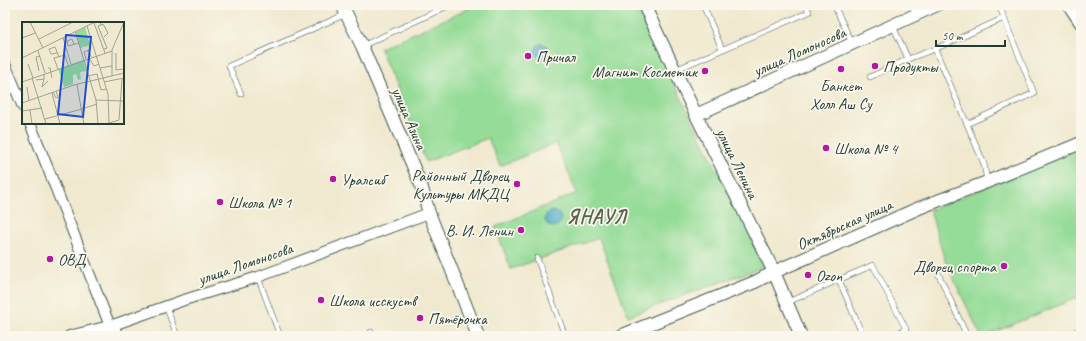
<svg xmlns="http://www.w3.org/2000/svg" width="1086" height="341" font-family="Caveat,sans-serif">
	<rect width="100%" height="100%" fill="#fbf7ec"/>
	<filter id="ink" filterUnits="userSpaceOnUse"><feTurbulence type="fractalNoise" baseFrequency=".025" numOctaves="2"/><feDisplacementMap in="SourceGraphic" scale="8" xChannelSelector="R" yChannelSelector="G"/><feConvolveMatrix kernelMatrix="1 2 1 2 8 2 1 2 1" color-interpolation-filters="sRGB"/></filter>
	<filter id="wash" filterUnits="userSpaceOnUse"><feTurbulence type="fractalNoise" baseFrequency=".012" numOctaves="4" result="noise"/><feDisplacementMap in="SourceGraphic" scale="16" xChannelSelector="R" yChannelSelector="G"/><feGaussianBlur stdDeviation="0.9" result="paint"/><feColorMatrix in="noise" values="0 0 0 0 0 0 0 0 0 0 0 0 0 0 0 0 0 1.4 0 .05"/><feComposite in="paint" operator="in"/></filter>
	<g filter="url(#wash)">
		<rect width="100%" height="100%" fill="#f0e9cf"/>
		<g fill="#94dc97" stroke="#5a8c66">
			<polygon points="477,5 635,5 765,266 628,316 599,238 511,269 495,227 577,193 556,143 500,166 488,138 426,162 380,48"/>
			<polygon points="1081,148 1081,296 985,336 981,336 945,261 930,210"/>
		</g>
		<g fill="#43a9c3" stroke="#31737c">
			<circle cx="542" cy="51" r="7"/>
			<circle cx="553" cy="219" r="8"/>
		</g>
	</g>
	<g filter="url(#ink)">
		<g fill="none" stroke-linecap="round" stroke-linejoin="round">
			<defs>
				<g id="service">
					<polyline points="703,5 722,49"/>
					<polyline points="834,5 852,43"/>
					<polyline points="999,5 1004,18"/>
					<polyline points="893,26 908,59 935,49"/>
					<polyline points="362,46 450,5"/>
					<polyline points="675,70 809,12 806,5"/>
					<polyline points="870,77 908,59"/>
					<polyline points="241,94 229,66 346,14"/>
					<polyline points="967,124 1034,93 1004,18 935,49 984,164 987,181"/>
					<polyline points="537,258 565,336"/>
					<polyline points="938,273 967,336"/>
					<polyline points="258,277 280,336"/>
					<polyline points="839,280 863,336"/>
					<polyline points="788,302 873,265 906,329 891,336"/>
					<polyline points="166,306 177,336"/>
					<polyline points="371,332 372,336"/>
				</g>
				<g id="minor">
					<polyline points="5,64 23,107"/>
					<polyline points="30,123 110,326"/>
					<polyline points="113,325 118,336"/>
					<polyline points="69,336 113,325 184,300 258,277 429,213"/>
				</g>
				<g id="tertiary">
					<polyline points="342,5 362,46 421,185 429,213 478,336"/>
					<polyline points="644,5 696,115 774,272 801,336"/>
					<polyline points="1069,5 1081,23"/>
					<polyline points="696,115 937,5"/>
					<polyline points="620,336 755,282 774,272 919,208 987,182 1081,143"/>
					<polyline points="1077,336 1081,334"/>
				</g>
			</defs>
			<use href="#service" stroke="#3e574b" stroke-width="6"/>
			<use href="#minor" stroke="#3e574b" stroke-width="12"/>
			<use href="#tertiary" stroke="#3e574b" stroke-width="14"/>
			<use href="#service" stroke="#fff" stroke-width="5"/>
			<use href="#minor" stroke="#fff" stroke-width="10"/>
			<use href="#tertiary" stroke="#fff" stroke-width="12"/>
		</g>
	</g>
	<g fill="#b5179e" stroke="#fbf7ec" stroke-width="1.5">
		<circle cx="528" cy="56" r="4"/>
		<circle cx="875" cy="66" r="4"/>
		<circle cx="841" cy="69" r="4"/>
		<circle cx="705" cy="71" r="4"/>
		<circle cx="826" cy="148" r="4"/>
		<circle cx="333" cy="179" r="4"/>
		<circle cx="517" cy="184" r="4"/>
		<circle cx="220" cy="202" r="4"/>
		<circle cx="521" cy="230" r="4"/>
		<circle cx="50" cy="259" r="4"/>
		<circle cx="1004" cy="266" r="4"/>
		<circle cx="808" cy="275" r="4"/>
		<circle cx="321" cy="300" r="4"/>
		<circle cx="420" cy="318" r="4"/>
	</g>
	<g text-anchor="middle" stroke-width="3.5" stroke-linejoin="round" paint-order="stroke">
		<g font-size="16" fill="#1f3d34" stroke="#fbf7ec">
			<text transform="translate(799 51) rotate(-24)" y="6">улица Ломоносова</text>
			<text transform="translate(410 118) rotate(67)" y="6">улица Азина</text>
			<text transform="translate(738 163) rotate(64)" y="6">улица Ленина</text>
			<text transform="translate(844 224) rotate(-24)" y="6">Октябрьская улица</text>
			<text transform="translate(245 263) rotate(-19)" y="6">улица Ломоносова</text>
		</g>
		<g font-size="16" fill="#1f3d34" stroke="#fbf7ec" text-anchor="start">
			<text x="536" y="62">Причал</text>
			<text x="883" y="72">Продукты</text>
			<text x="697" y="77" text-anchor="end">Магнит Косметик</text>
			<text x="841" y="91" text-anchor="middle">Банкет<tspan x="841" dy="18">Холл Аш Су</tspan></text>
			<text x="834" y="154">Школа № 4</text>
			<text x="509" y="181" text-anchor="end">Районный Дворец<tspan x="509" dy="18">Культуры МКДЦ</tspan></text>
			<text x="341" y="185">Уралсиб</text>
			<text x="228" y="208">Школа № 1</text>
			<text x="513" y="236" text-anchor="end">В. И. Ленин</text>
			<text x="58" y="265">ОВД</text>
			<text x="996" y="272" text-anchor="end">Дворец спорта</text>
			<text x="816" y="281">Ozon</text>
			<text x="329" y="306">Школа исскуств</text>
			<text x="428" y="324">Пятёрочка</text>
		</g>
		<g font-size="20" font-weight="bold" letter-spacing="1" fill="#59624f" stroke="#fbf7ec">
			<text x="597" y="223">ЯНАУЛ</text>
		</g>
	</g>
	<g transform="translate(22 22)">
		<rect width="102" height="102" fill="#f0e9cf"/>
		<path d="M63 5 68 23 58 26 54 10ZM61 38 64 49 58 50 59 57 56 58 54 52 51 53V62L42 65 36 47Z" fill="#94dc97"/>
		<path fill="none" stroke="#9ca491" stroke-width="1" d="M8 0 21 26M78 0 79 3 76 4 85 26 82 27M72 1 83 31M79 3 81 2 86 11 82 15M65 4 86 72 87 102M53 9 74 78 76 102M0 16 13 11M41 16 49 42M17 17 51 0M52 22 50 17 45 19 46 24 57 21M16 29 23 51M35 31 29 32 27 27 33 25 37 35M94 31V48L102 47M0 36 73 0M67 36 72 44 77 42M64 37 62 30 67 28 69 35M6 42 11 56M26 46H28L30 56M78 46 90 44M36 47 32 36 43 33 46 43M17 49 14 35 18 34M66 54 75 52 79 68 84 67M90 54V28L102 0M10 56 24 102M22 57 20 65 26 59M14 58 22 57V52M0 60 90 29M82 60 102 56M55 63 62 102M5 65 7 79M31 70 34 76 36 75 34 69M30 71 38 102M74 78 102 79M0 81 52 63 102 51M60 87 75 82M8 88 10 102M0 89 20 86M23 97 60 87M87 101 97 98 100 57"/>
		<path fill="#1d4ed8" fill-opacity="0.15" stroke="#1d4ed8" stroke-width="2" d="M44 13 69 15 61 95 36 92Z"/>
		<rect width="102" height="102" fill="none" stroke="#1f3d34" stroke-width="2"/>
	</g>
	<rect width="1086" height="341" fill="none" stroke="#fbf7ec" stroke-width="20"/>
	<path d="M936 40v6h69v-6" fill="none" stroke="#1f3d34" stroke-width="2"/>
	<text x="942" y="40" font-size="12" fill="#1f3d34" stroke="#fbf7ec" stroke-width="3" paint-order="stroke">50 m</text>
</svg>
